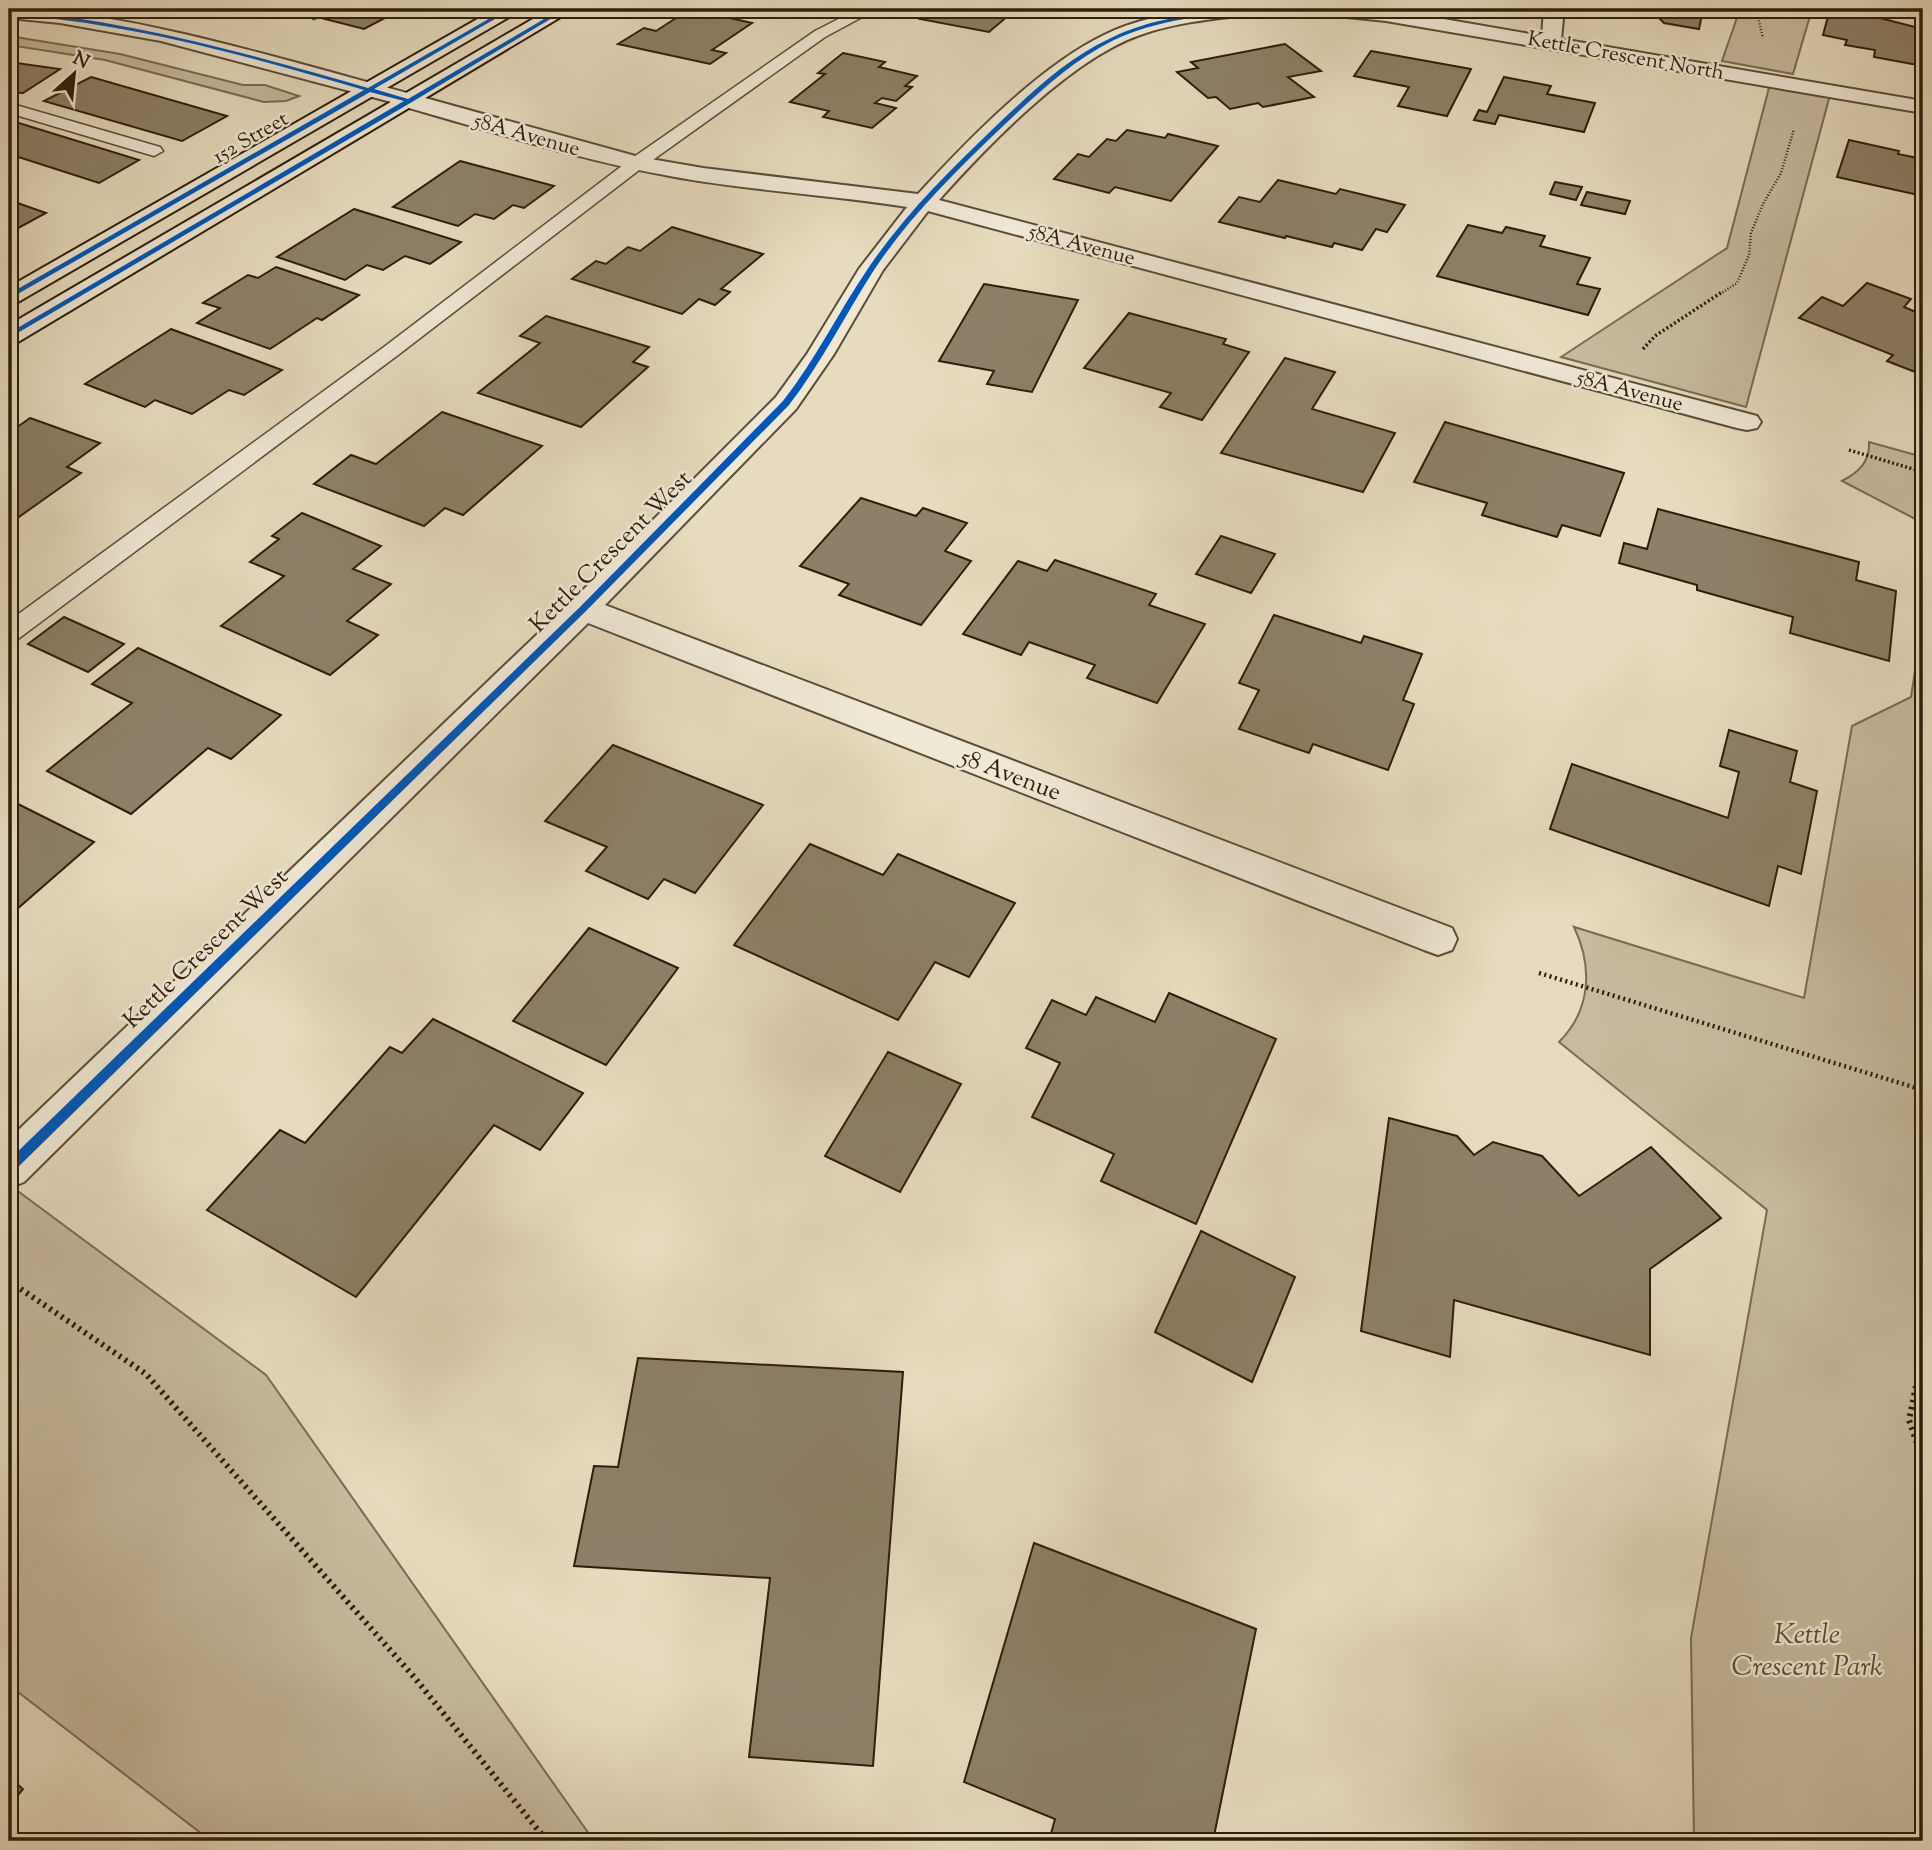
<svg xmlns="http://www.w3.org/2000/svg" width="1932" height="1850" font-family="'Sorts Mill Goudy',serif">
	<rect width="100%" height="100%" fill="#e6dbbe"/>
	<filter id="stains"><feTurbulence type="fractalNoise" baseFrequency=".00286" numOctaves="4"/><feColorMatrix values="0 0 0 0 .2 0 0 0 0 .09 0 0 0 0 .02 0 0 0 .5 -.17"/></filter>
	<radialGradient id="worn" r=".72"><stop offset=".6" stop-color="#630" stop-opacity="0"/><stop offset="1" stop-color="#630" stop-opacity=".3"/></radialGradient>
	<g fill="#c7bb9f" stroke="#7a6c54" stroke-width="2">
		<polygon points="1740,9 1812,9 1793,74 1722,61"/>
		<polygon points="9,36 120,54 243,85 265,85 299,96 286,101 264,102 105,60 9,45"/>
		<polygon points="1770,84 1830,95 1746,407 1561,357 1727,248"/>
		<path d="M1869 442 1923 457V523L1842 481C1859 472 1870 462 1869 442Z"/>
		<path d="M1923 619V1841H1694L1691 1638 1767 1210 1559 1042C1591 1010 1593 967 1574 927L1804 998 1852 726 1911 697Z"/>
		<polygon points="15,1189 266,1375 594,1841 211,1841 9,1685 9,1195"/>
	</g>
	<g fill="#8d8068" stroke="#2d1e0a" stroke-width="2">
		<polygon points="333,9 402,9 364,29 317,17"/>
		<polygon points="690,9 752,23 712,50 726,53 710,64 618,44 644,28 656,31"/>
		<polygon points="933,9 1032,9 1022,17 1009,15 989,32 920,19"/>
		<polygon points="1655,9 1703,9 1699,29 1664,23 1654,13"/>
		<polygon points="1830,9 1874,11 1872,16 1923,29 1923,66 1874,57 1875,50 1845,45 1847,40 1823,35"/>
		<polygon points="1285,44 1321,71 1288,77 1314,97 1263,107 1258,103 1230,109 1216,97 1208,98 1177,72 1198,68 1191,62"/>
		<polygon points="1371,51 1471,69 1447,116 1398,106 1409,87 1354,76"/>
		<polygon points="843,53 885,62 879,67 917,76 905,86 912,87 896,101 882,98 875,103 896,108 872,128 823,117 829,111 790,102 825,74 818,73"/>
		<polygon points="9,62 60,69 23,93 9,92"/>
		<polygon points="91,77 227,116 182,141 44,101"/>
		<polygon points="1504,77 1551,86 1547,94 1595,103 1584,132 1499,115 1495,124 1474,120 1479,110 1487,112"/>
		<polygon points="9,120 139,160 99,183 9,154"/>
		<polygon points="1127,130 1165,138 1168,134 1218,146 1171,201 1115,187 1109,193 1054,179 1078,154 1089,157 1107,139 1116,141"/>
		<polygon points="1849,140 1899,151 1898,154 1923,159 1923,196 1837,177"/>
		<polygon points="460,161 554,186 524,208 513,205 494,219 475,214 458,226 393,207"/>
		<polygon points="1278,180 1336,194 1340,189 1405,205 1387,232 1376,229 1362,250 1334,243 1332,247 1286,236 1285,238 1219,222 1239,197 1260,202"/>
		<polygon points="1555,182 1582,187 1576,200 1550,194"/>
		<polygon points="1587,192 1630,201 1625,214 1581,205"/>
		<polygon points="9,200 46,213 9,233"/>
		<polygon points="354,209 461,242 430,264 405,256 383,270 367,265 345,280 277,257"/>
		<polygon points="1468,225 1502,233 1506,227 1545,236 1540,246 1590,258 1577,284 1600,289 1588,315 1437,276"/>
		<polygon points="672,227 763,254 721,289 730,292 715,305 699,299 682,314 572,279 596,261 606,264 628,247 640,251"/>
		<polygon points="276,267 359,295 322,320 317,318 270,349 197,323 220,308 203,303 248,275 258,278"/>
		<polygon points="1867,283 1911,299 1904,307 1923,315 1923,375 1887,361 1893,355 1799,318 1822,297 1843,306"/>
		<polygon points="984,284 1078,300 1032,392 987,384 994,371 939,361"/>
		<polygon points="1129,313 1226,339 1223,344 1249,352 1202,420 1160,407 1171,393 1084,368"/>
		<polygon points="546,316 649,347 633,362 648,367 581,427 478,393 540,343 520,336"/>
		<polygon points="171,329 282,370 244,395 229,390 192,414 155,400 145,407 85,384"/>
		<polygon points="1285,358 1335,372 1312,409 1395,433 1363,492 1221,453"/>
		<polygon points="442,412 542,446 463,515 445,508 424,526 314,484 351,455 376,464"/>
		<polygon points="30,418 100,443 67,467 81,473 16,519 9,516 9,433"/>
		<polygon points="1445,422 1624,473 1600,536 1562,525 1557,537 1482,515 1487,503 1414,482"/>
		<polygon points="861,498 916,516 923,508 967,523 945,551 971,561 921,625 839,595 849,584 800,566"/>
		<polygon points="1658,509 1859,562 1856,580 1896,591 1889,661 1790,633 1793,617 1697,590 1697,585 1619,563 1624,543 1647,549"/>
		<polygon points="302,513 381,546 353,569 391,584 347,621 378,635 330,675 221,626 284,576 250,562 279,539 272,536"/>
		<polygon points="1221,536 1275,554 1251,593 1196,574"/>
		<polygon points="1055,560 1156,594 1149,605 1205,624 1157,703 1087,678 1095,665 1029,642 1021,655 963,634 1018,561 1047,571"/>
		<polygon points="1274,615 1361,643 1364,636 1422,654 1403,700 1414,704 1388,770 1313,744 1309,753 1239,729 1259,690 1239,683"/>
		<polygon points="64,617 124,644 88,672 28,644"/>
		<polygon points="138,648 281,715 231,759 208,748 131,814 47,771 132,703 92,684"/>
		<polygon points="1729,730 1797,751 1790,782 1817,791 1801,874 1778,866 1769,906 1550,829 1572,764 1728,818 1739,772 1720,766"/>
		<polygon points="613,745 763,805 695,893 664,879 648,899 586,871 607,847 545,821"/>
		<polygon points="16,803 94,842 9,916 9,809"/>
		<polygon points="810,844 883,875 898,854 1015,903 969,977 935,962 898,1020 734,945"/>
		<polygon points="589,928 678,968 606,1065 513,1021"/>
		<polygon points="1169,993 1276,1039 1196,1224 1101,1181 1114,1154 1032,1117 1060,1063 1026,1048 1052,1000 1086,1015 1096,997 1155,1022"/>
		<polygon points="433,1019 583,1093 540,1150 494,1125 356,1297 207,1210 280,1130 305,1143 390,1047 402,1053"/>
		<polygon points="888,1052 961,1084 900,1192 825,1156"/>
		<polygon points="1389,1118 1457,1136 1474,1155 1493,1142 1542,1156 1579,1196 1651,1147 1721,1218 1650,1269 1650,1355 1454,1300 1450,1357 1361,1331"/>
		<polygon points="1201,1231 1295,1277 1252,1382 1155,1332"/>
		<polygon points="638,1358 903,1372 873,1766 749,1757 770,1578 574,1566 594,1466 618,1467"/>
		<polygon points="1034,1543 1256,1629 1213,1841 1049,1841 1055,1819 964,1782"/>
		<polygon points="9,1777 23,1789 9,1806"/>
	</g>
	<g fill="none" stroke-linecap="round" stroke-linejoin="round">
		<defs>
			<g id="service">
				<polygon points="313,9 332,9 314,19 306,14"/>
				<polygon points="858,9 877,9 825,37 643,167 398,355 18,639 9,642 9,621 384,347 631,159 815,31"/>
				<polygon points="9,103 160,147 163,151 154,156 9,113"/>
			</g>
			<g id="minor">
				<path d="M1202 9H1255L1245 15C1210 19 1174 23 1140 35 1071 59 988 145 939 200L1757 416 1761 422 1757 428 1747 430 1737 428 928 211 883 270 834 354 796 409 605 605 1452 928 1457 939 1452 950 1438 955 1424 950 588 623 24 1182 9 1188V1139L572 601 776 397 807 354 859 269 907 207C828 194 748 191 670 176 579 160 491 131 402 106L399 101 402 96H418L639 157 703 168 918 194C967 141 1038 67 1104 35 1134 20 1168 14 1202 9Z"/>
				<polygon points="1317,9 1386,9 1542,36 1544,9 1564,9 1561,39 1923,101 1923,113 1386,21 1327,15"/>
			</g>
			<path id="tertiary" d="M9 9C68 9 127 21 184 34 262 52 340 75 418 96L421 101 418 106 410 107 161 41 60 23 9 18Z"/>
			<g id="secondary">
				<polygon points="495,9 519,9 516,13 18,302 9,305 9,287"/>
				<polygon points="550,9 574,9 18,342 9,344 9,325"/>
			</g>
		</defs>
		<use href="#service" stroke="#5b4d37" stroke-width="3"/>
		<use href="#minor" stroke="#5b4d37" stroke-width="4"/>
		<use href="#tertiary" stroke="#5b4d37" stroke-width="4"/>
		<use href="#secondary" stroke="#2d1e0a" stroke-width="4"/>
		<g stroke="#2d1e0a" stroke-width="2.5" stroke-dasharray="1 2" stroke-linecap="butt">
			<polyline points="1761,9 1758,18 1763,38"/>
			<polyline points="1720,294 1737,283 1749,255 1751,233 1763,204 1781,173 1794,129"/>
		</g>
		<g stroke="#2d1e0a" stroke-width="3.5" stroke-dasharray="2 2.5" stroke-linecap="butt">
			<polyline points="1643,349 1655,336 1722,292"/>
			<polyline points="1849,450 1923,472"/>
		</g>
		<polyline stroke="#2d1e0a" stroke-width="4.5" stroke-dasharray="2 3.5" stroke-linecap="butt" points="1539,973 1923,1090"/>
		<g stroke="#2d1e0a" stroke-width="6" stroke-dasharray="2.5 4.5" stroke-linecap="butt">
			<polyline points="9,1281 146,1374 414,1677 547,1841"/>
			<polyline points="1923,1352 1909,1420 1923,1461"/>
		</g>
		<use href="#service" fill="#efe8d5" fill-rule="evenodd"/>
		<use href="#minor" fill="#efe8d5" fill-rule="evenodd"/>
		<use href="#tertiary" fill="#efe8d5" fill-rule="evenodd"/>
		<use href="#secondary" fill="#efe8d5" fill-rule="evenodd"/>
		<defs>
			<g id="cycleway">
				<path d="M506 9H512L374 89 408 99 561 9H567L412 102 9 338V333L404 101 370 92 9 299V294L364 90C280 66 196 41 110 27 76 21 43 17 9 14V10C132 21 250 54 368 88Z"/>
				<path d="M1235 9H1248C1234 14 1216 14 1201 16 1171 21 1141 27 1114 40 1071 61 1036 95 1001 128 955 172 909 217 874 270 845 315 822 362 789 405L586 611 13 1172 9 1173V1160L580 607 783 401C816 359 839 311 869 267 905 214 951 169 997 125 1032 92 1067 58 1111 38 1149 19 1193 14 1235 9Z"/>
			</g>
		</defs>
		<use href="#cycleway" stroke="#efe8d5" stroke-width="5"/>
		<use href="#cycleway" fill="#0057b8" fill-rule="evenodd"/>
	</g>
	<g text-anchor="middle" stroke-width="5" stroke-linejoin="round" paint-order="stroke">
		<g font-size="21" fill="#2d1e0a" stroke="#efe8d5">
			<text transform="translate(1626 55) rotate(10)" y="7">Kettle Crescent North</text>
			<text transform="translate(527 134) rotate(16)" y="7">58A Avenue</text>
			<text transform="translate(250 137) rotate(-30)" y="7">152 Street</text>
			<text transform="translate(1082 244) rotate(15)" y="7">58A Avenue</text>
			<text transform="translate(1630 390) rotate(15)" y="7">58A Avenue</text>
		</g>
		<g font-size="24" fill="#2d1e0a" stroke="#efe8d5">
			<text transform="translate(610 551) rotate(-45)" y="8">Kettle Crescent West</text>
			<text transform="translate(1011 774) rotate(21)" y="8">58 Avenue</text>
			<text transform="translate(205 948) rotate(-44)" y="8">Kettle Crescent West</text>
		</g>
		<g font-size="28" font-style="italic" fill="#5b4d37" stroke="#efe8d5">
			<text x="1807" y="1643">Kettle<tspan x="1807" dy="32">Crescent Park</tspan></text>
		</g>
	</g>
	<rect width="1932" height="1850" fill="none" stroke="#e6dbbe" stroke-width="35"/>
	<rect x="10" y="10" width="1911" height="1829" fill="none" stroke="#2d1e0a" stroke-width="3.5"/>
	<rect x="18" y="18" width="1897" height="1815" fill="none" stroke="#2d1e0a" stroke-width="2"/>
	<g transform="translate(74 74) rotate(27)" stroke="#efe8d5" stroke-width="5" paint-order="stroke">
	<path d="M0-5L12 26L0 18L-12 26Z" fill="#2d1e0a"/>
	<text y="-10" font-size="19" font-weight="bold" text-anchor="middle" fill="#2d1e0a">N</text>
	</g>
	<rect width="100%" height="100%" filter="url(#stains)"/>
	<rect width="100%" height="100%" fill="url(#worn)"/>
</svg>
